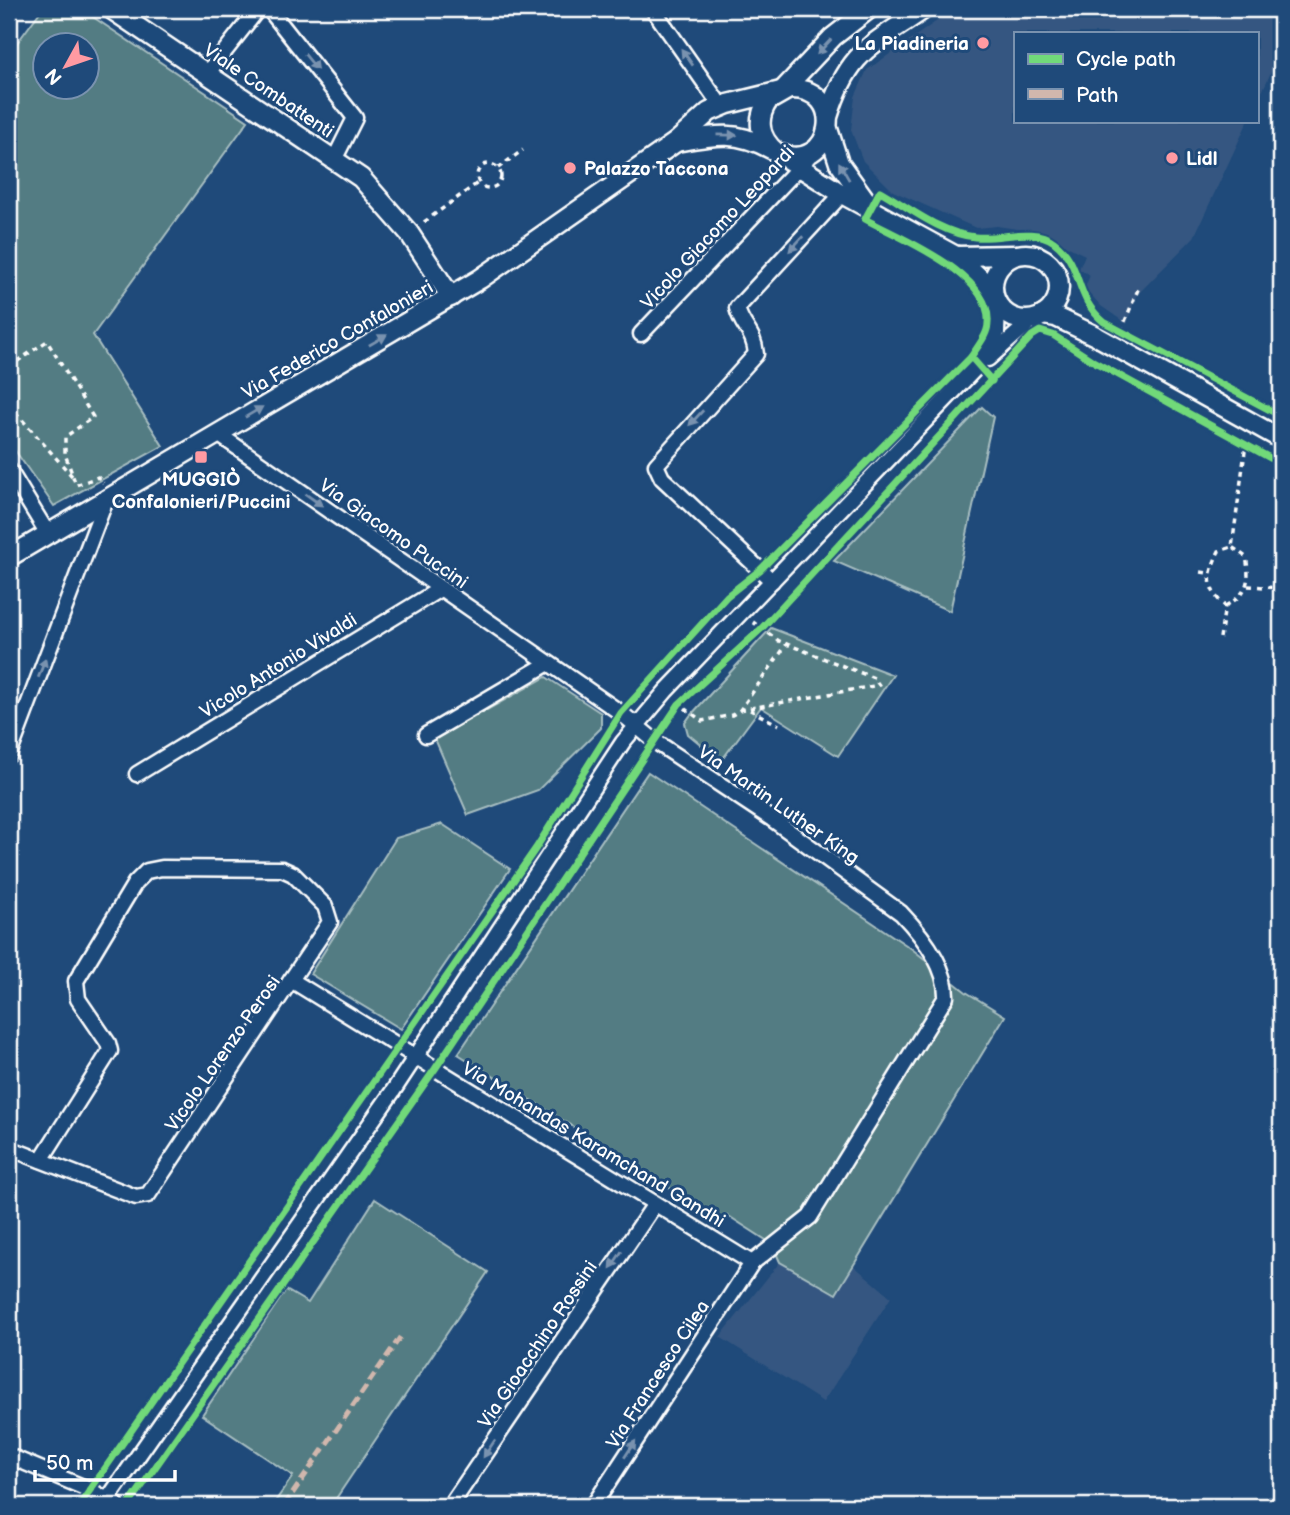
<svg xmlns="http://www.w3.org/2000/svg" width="1290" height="1515" font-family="'Balsamiq Sans',sans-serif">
	<rect width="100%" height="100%" fill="#1f4a7a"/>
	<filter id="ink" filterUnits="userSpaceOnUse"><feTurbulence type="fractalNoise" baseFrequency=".0143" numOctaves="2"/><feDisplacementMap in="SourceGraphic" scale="14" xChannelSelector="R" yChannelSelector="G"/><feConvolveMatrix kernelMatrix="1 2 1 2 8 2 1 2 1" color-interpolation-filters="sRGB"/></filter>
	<g filter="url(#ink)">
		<g fill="#365781">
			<polygon points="954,9 1281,9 1281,62 1276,61 1257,103 1257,33 1015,33 1015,121 1248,121 1194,237 1136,296 1127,324 1101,306 1085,288 1090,275 1079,269 1085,255 1038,232 997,226 976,228 893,191 863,161 851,130 855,97 867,70"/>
			<polygon points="780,1262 836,1294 854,1266 891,1297 823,1402 720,1337"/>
		</g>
		<g fill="#527c83" stroke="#a8bec1" stroke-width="2" fill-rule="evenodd">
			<path d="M42 9H81L248 121 93 335 163 446 54 506 9 442V54ZM46 46H88V88H46Z"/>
			<polygon points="982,407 993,417 950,611 834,561"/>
			<polygon points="771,628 893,675 838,756 761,707 721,761 688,734 685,723 690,716"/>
			<polygon points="546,677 601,713 601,728 538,790 468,815 435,739"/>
			<polygon points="648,772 912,949 966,992 1005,1016 836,1294 780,1262 772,1244 727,1215 722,1221 458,1054"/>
			<polygon points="442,824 510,869 401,1029 310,974 396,838"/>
			<polygon points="375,1199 488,1272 331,1506 272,1506 293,1476 202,1415 286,1290 308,1303"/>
		</g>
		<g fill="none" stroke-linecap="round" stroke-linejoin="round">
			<defs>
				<g id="minor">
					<polyline points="269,9 355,118 334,160"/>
					<polyline points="653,9 721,106"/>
					<polyline points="207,74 258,9"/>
					<polyline points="641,334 806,160"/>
					<polyline points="988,359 1032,320"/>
					<path d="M218 434 621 713 656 742 772 819 901 913C922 935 947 966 946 997L810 1217 752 1263 593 1506"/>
					<polyline points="9,470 48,534"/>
					<path d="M772 581 662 478 656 465 756 354C754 331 742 328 737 308L842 194"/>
					<polyline points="426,735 547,664"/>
					<polyline points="9,755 107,497"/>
					<polyline points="137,774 440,589"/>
					<polyline points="9,1148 136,1197 148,1195 291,980 752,1263"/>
					<polyline points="41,1160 110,1051 108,1043 78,999 76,981 135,883 147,871 162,868 282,869 293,874 325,906 330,922 291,980"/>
					<polyline points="9,1456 90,1490 118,1506"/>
					<polyline points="103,1506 393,1091 623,742 666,691 978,366 997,333 998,305"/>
					<polyline points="450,1506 655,1204"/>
				</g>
				<g id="tertiary">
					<polyline points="111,9 361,178 409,233 451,297"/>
					<polyline points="783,90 833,37 869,9"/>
					<path d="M828 117C848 51 871 46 924 9"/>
					<polyline points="828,129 839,163 867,202"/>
					<path d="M676 142C715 135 735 130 771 149"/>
					<path d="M778 153C833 176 850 86 789 89L768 101C756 119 759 138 776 152L842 194 956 256 993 290"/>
					<circle cx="1026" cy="287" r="33"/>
					<polyline points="956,256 1015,255"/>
					<polyline points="1043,315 1056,317 1098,337 1281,439"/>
					<polyline points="9,557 480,279 676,142 709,112 728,104 781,91"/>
				</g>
			</defs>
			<use href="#minor" stroke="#fff" stroke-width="19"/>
			<use href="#tertiary" stroke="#fff" stroke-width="23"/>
			<g stroke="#fff" stroke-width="3.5" stroke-dasharray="5 5" stroke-linecap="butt">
				<circle cx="489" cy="176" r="12"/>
				<polyline points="498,168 523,150"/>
				<polyline points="424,222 479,182"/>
				<polyline points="1121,331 1139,287"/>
				<polyline points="9,367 47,341 93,417 65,437 65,454 76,485 98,477 103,483"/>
				<polyline points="9,405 72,476"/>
				<polyline points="1201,572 1208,573"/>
				<polyline points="1248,586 1281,588"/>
				<path d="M1225 606C1247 595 1251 581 1246 557L1232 547"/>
				<path d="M1220 638 1225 606C1205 588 1208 574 1219 551L1232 547 1246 444"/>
				<polyline points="677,702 702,721 732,715 740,710 787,644"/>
				<polyline points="740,710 879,685 874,678 779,641 753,622"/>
				<polyline points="750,710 779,725"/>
			</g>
			<use href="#minor" stroke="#1f4a7a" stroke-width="14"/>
			<use href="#tertiary" stroke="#1f4a7a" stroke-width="18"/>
			<polyline stroke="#d1b7ad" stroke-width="5" stroke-dasharray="10 5" stroke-linecap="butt" points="284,1506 403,1333"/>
			<defs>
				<g id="cycleway">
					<path d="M992 381 971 357C977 347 988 335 988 323 992 274 901 239 865 219L880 191C908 207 942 234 975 237 1001 240 1032 226 1054 242 1084 265 1072 295 1104 322L1281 416"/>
					<polyline points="79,1506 536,848 621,713 727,596 760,570 971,357"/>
					<polyline points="128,1506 435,1069 679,704 761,629 1032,336 1040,331 1053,335 1093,361 1281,464"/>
				</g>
			</defs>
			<use href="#cycleway" stroke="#1f4a7a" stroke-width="11"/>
			<use href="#cycleway" stroke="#71d979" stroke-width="7"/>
		</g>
		<defs><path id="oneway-solid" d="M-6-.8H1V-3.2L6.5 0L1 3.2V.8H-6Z" transform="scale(1.75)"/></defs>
		<g fill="#7992af">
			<use href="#oneway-solid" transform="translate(824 47) rotate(133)"/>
			<use href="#oneway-solid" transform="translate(687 57) rotate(-125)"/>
			<use href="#oneway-solid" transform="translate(311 62) rotate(51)"/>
			<use href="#oneway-solid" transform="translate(727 135) rotate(1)"/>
			<use href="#oneway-solid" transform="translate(844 171) rotate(-120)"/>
			<use href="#oneway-solid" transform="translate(796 244) rotate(133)"/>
			<use href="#oneway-solid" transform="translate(378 340) rotate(-30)"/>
			<use href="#oneway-solid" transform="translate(254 412) rotate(-31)"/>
			<use href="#oneway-solid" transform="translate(696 418) rotate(133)"/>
			<use href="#oneway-solid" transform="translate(314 500) rotate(35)"/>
			<use href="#oneway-solid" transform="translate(42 668) rotate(-69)"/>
			<use href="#oneway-solid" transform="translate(616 1260) rotate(124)"/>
			<use href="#oneway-solid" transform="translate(489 1449) rotate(124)"/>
			<use href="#oneway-solid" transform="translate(630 1449) rotate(-57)"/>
		</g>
	</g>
	<g fill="#ff9aa2" stroke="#1f4a7a" stroke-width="2.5">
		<circle cx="983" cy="43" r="7"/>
		<circle cx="1172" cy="158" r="7"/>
		<circle cx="570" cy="168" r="7"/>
		<rect x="194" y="450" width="14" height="14" rx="3.5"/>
	</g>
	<g text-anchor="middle" stroke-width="6" stroke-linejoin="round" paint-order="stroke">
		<g font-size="19" font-weight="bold" fill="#fff" stroke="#1f4a7a" text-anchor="start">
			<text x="969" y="50" text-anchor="end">La Piadineria</text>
			<text x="1186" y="165">Lidl</text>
			<text x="584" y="175">Palazzo Taccona</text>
			<text x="201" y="486" text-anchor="middle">MUGGIÒ<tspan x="201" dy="22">Confalonieri/Puccini</tspan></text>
		</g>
		<g font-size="19" fill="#fff" stroke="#1f4a7a">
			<text transform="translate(269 90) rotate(34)" y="7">Viale Combattenti</text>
			<text transform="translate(717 227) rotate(-47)" y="7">Vicolo Giacomo Leopardi</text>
			<text transform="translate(337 339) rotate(-30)" y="7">Via Federico Confalonieri</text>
			<text transform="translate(394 533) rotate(35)" y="7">Via Giacomo Puccini</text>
			<text transform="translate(278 665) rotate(-32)" y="7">Vicolo Antonio Vivaldi</text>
			<text transform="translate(779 804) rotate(35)" y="7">Via Martin Luther King</text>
			<text transform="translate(222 1053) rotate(-55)" y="7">Vicolo Lorenzo Perosi</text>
			<text transform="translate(594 1144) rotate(31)" y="7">Via Mohandas Karamchand Gandhi</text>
			<text transform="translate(537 1344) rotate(-56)" y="7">Via Gioacchino Rossini</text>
			<text transform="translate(657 1374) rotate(-57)" y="7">Via Francesco Cilea</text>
		</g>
	</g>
	<rect width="1290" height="1515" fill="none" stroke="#1f4a7a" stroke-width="35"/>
	<rect x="18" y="18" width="1255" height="1480" fill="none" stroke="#fff" stroke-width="2.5" filter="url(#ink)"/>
	<rect x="1014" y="32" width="245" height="91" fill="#1f4a7a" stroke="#7992af" stroke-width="2"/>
	<rect x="1028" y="54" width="35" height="10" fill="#71d979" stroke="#7992af" stroke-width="2"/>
	<text x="1076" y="66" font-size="21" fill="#ffffff">Cycle path</text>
	<rect x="1028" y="89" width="35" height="10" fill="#d1b7ad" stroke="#7992af" stroke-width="2"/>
	<text x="1076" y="102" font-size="21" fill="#ffffff">Path</text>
	<g transform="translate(66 66) rotate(230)"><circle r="33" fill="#1f4a7a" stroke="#7992af" stroke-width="2"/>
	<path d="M0-5L12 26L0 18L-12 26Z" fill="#ff9aa2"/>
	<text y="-10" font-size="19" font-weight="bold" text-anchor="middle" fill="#ffffff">N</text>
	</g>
	<path d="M35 1470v10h140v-10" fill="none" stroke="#ffffff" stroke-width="3.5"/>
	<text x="46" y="1470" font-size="21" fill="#ffffff" stroke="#1f4a7a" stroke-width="5" paint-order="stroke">50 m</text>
</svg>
